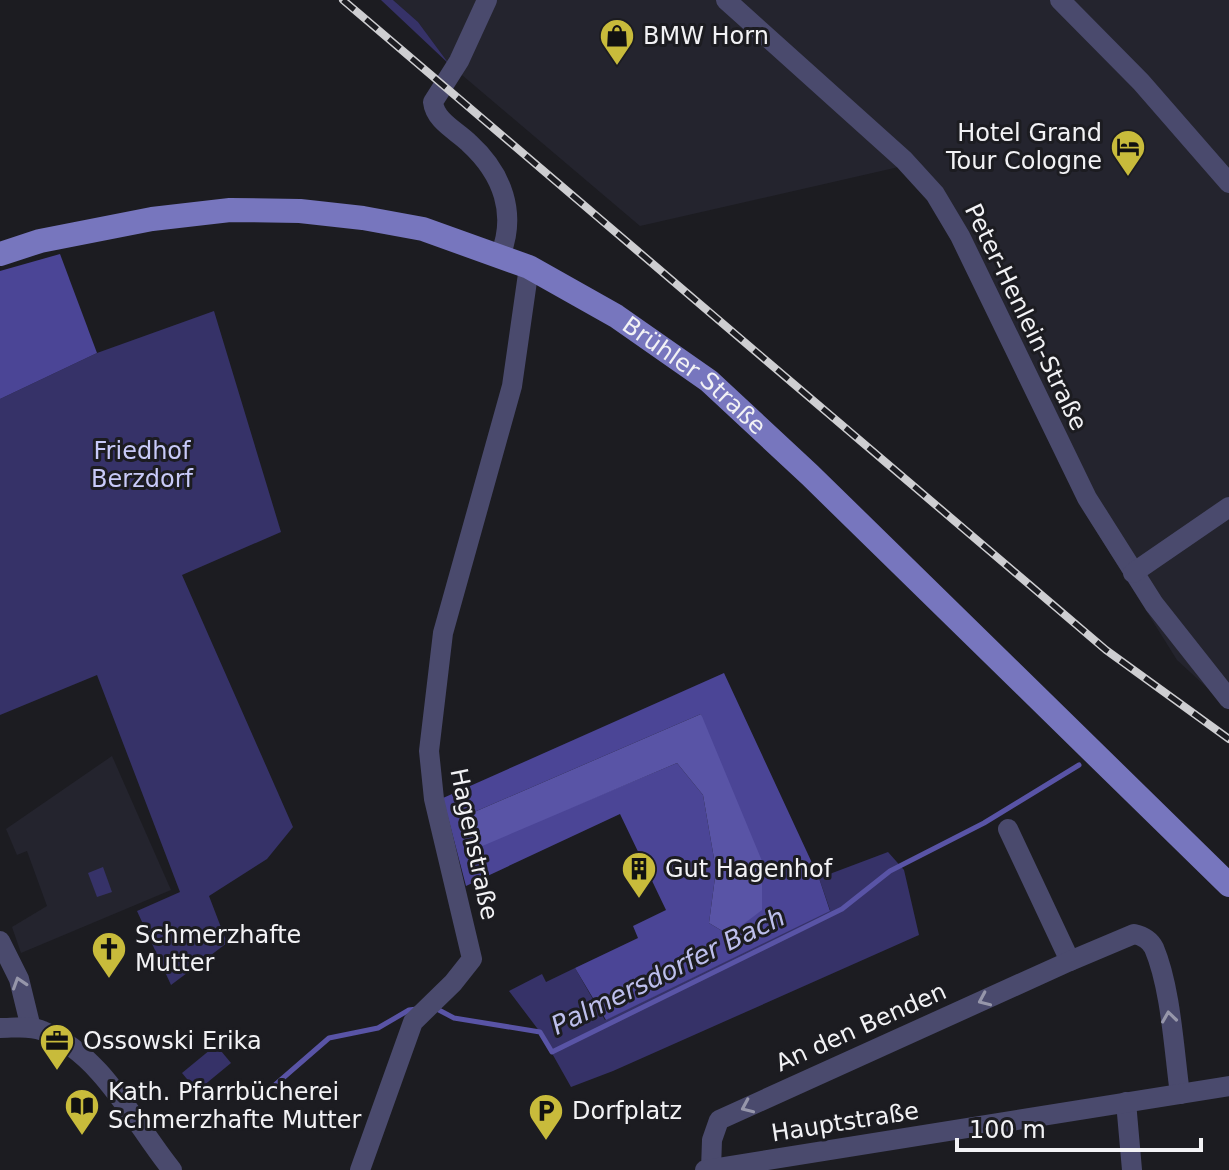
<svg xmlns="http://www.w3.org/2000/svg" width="1229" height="1170" font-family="'DejaVu Sans',sans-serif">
	<rect width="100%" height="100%" fill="#1c1c21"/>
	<g fill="#24242e">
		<polygon points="393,0 1229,0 1229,708 1177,660 1085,513 943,218 903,166 640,226 449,64 418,22"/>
		<polygon points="112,756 171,890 21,953 12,927 47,906 27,851 17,855 6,829"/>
	</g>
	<g fill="#363268">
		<polygon points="381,0 393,0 418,22 449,64"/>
		<polygon points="214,311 281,532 182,575 293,827 267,859 209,896 227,943 171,985 137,911 180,892 97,675 0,715 0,399 97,353"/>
		<polygon points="888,852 904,870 919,935 613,1071 571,1087 540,1032 509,991 542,974 546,982 575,968 605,1020 830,910 819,878"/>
		<polygon points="103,867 112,892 97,897 88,873"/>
		<polygon points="216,1045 231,1063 197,1091 182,1073"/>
	</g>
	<g fill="#4b4596" fill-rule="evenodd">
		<polygon points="60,254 97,353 0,399 0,271"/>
		<path d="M724 673 819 878 830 911 606 1020 575 968 638 938 633 926 666 910 620 814 466 886 443 798ZM701 714 729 935 709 923 716 870 703 795 677 763 479 846 465 816Z"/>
	</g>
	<polygon fill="#5954a6" points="701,714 762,861 762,910 729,935 709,923 716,870 703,795 677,763 480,847 465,816"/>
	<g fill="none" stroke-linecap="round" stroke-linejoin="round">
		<g stroke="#5954a6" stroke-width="5">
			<polyline points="435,1008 454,1018 540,1032 552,1052 842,909 890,871 984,823 1079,765"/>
			<polyline points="268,1091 329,1038 378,1028 409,1010 417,1009"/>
		</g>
		<g stroke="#4a4a6d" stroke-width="20">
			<path d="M487 0 459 61 433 102C435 121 457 131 469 143 503 174 517 214 500 256"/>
			<polyline points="726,0 904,160 935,194 960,236 1087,498 1154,604 1229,699"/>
			<polyline points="1060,0 1141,82 1229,183"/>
			<polyline points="1133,573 1229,507"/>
			<polyline points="1008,829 1070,961"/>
			<polyline points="0,941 19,979 31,1028"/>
			<path d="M0 1028C14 1028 30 1025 43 1031 102 1054 134 1123 172 1170"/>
			<polyline points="1126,1102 1132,1170"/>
			<path d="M711 1169 712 1140 719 1120 1070 961 1134 934C1143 936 1150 940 1154 948 1171 988 1174 1051 1180 1094"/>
			<polyline points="360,1170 413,1022 453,983 472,959 434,799 429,751 443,633 512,386 529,267"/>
			<polyline points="705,1170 1229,1086"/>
		</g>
		<path stroke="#7776be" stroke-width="24" id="s1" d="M0 254 40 241 152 219 230 210 300 211 363 218 423 229 529 267 616 316 709 381 810 475 1229 885"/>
		<defs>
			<polyline id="rail" points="343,0 1106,650 1229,739"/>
		</defs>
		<use href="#rail" stroke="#ceced1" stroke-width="8"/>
		<use href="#rail" stroke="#1c1c21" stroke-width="5" stroke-dasharray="15" stroke-linecap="butt"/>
	</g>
	<defs><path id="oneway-chevron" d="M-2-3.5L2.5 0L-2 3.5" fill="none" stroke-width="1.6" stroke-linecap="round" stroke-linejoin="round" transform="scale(2)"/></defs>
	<g stroke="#9696aa">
		<use href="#oneway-chevron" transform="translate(19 983) rotate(-108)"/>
		<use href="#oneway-chevron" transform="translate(984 1000) rotate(156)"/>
		<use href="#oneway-chevron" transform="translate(1169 1017) rotate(-98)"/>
		<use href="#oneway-chevron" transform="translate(747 1107) rotate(156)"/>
	</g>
	<defs>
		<symbol id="shop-pin" viewBox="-11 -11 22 30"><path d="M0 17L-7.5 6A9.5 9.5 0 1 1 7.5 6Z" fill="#c8bb3b" stroke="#1c1c21"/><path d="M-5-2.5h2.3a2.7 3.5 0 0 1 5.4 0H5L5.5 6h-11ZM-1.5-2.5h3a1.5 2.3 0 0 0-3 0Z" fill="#111"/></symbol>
		<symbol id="hotel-pin" viewBox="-11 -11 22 30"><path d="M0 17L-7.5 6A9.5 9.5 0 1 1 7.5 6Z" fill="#c8bb3b" stroke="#1c1c21"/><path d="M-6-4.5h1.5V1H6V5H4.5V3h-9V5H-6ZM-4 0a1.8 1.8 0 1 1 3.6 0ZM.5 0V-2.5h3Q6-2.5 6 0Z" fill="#111"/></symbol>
		<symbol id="building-pin" viewBox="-11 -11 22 30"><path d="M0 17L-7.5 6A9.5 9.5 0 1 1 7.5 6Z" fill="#c8bb3b" stroke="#1c1c21"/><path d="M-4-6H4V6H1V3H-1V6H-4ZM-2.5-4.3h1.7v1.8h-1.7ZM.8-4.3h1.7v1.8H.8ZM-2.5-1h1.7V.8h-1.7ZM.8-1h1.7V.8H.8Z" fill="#111"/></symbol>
		<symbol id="church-pin" viewBox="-11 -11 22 30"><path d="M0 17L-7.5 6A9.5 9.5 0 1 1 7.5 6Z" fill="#c8bb3b" stroke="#1c1c21"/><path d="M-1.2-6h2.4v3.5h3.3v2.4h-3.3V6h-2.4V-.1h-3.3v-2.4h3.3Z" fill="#111"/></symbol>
		<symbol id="office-pin" viewBox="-11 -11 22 30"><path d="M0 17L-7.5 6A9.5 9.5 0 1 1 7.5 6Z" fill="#c8bb3b" stroke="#1c1c21"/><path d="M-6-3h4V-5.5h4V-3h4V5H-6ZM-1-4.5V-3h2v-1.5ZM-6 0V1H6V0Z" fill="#111"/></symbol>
		<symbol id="library-pin" viewBox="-11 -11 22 30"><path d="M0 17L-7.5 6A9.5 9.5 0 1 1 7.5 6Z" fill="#c8bb3b" stroke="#1c1c21"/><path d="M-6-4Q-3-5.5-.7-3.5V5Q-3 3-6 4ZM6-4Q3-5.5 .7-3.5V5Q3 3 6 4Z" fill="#111"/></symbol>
		<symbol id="parking-pin" viewBox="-11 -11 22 30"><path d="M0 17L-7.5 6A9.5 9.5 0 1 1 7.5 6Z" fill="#c8bb3b" stroke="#1c1c21"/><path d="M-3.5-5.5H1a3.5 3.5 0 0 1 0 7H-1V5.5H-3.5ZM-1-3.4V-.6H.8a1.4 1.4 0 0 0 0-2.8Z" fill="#111"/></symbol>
	</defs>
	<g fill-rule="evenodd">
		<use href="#shop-pin" x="597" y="16" width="40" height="54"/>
		<use href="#hotel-pin" x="1108" y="127" width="40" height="54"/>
		<use href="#building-pin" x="619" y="849" width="40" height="54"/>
		<use href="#church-pin" x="89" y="929" width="40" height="54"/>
		<use href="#office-pin" x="37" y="1021" width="40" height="54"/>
		<use href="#library-pin" x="62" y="1086" width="40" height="54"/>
		<use href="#parking-pin" x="526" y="1091" width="40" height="54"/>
	</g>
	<g text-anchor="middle" stroke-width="6" stroke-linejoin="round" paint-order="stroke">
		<g font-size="24" fill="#f2f2f5" stroke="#1c1c21" text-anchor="start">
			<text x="643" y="44">BMW Horn</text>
			<text x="1102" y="141" text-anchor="end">Hotel Grand<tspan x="1102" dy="28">Tour Cologne</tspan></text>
			<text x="665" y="877">Gut Hagenhof</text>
			<text x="135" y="943">Schmerzhafte<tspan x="135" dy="28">Mutter</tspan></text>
			<text x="83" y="1049">Ossowski Erika</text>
			<text x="108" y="1100">Kath. Pfarrbücherei<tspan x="108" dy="28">Schmerzhafte Mutter</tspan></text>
			<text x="572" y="1119">Dorfplatz</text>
		</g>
		<g font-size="24" fill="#f2f2f5" stroke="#1c1c21">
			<text transform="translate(1026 317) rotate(64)" y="8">Peter-Henlein-Straße</text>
			<text dy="8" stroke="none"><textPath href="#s1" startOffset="740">Brühler Straße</textPath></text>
			<text transform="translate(474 844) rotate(78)" y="8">Hagenstraße</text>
			<text transform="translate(861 1027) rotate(-24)" y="8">An den Benden</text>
			<text transform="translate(845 1122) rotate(-9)" y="8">Hauptstraße</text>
		</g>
		<g font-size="24" fill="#c8caf8" stroke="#1c1c21">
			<text x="142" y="459">Friedhof<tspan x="142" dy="28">Berzdorf</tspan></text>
		</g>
		<g font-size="26" font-style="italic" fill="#bdbfec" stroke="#1c1c21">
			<text transform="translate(668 971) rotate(-26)" y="9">Palmersdorfer Bach</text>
		</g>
	</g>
	<path d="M957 1138v12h244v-12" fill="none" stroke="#f2f2f5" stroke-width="4"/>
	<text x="969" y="1138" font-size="24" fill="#f2f2f5" stroke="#1c1c21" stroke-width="6" paint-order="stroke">100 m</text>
</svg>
